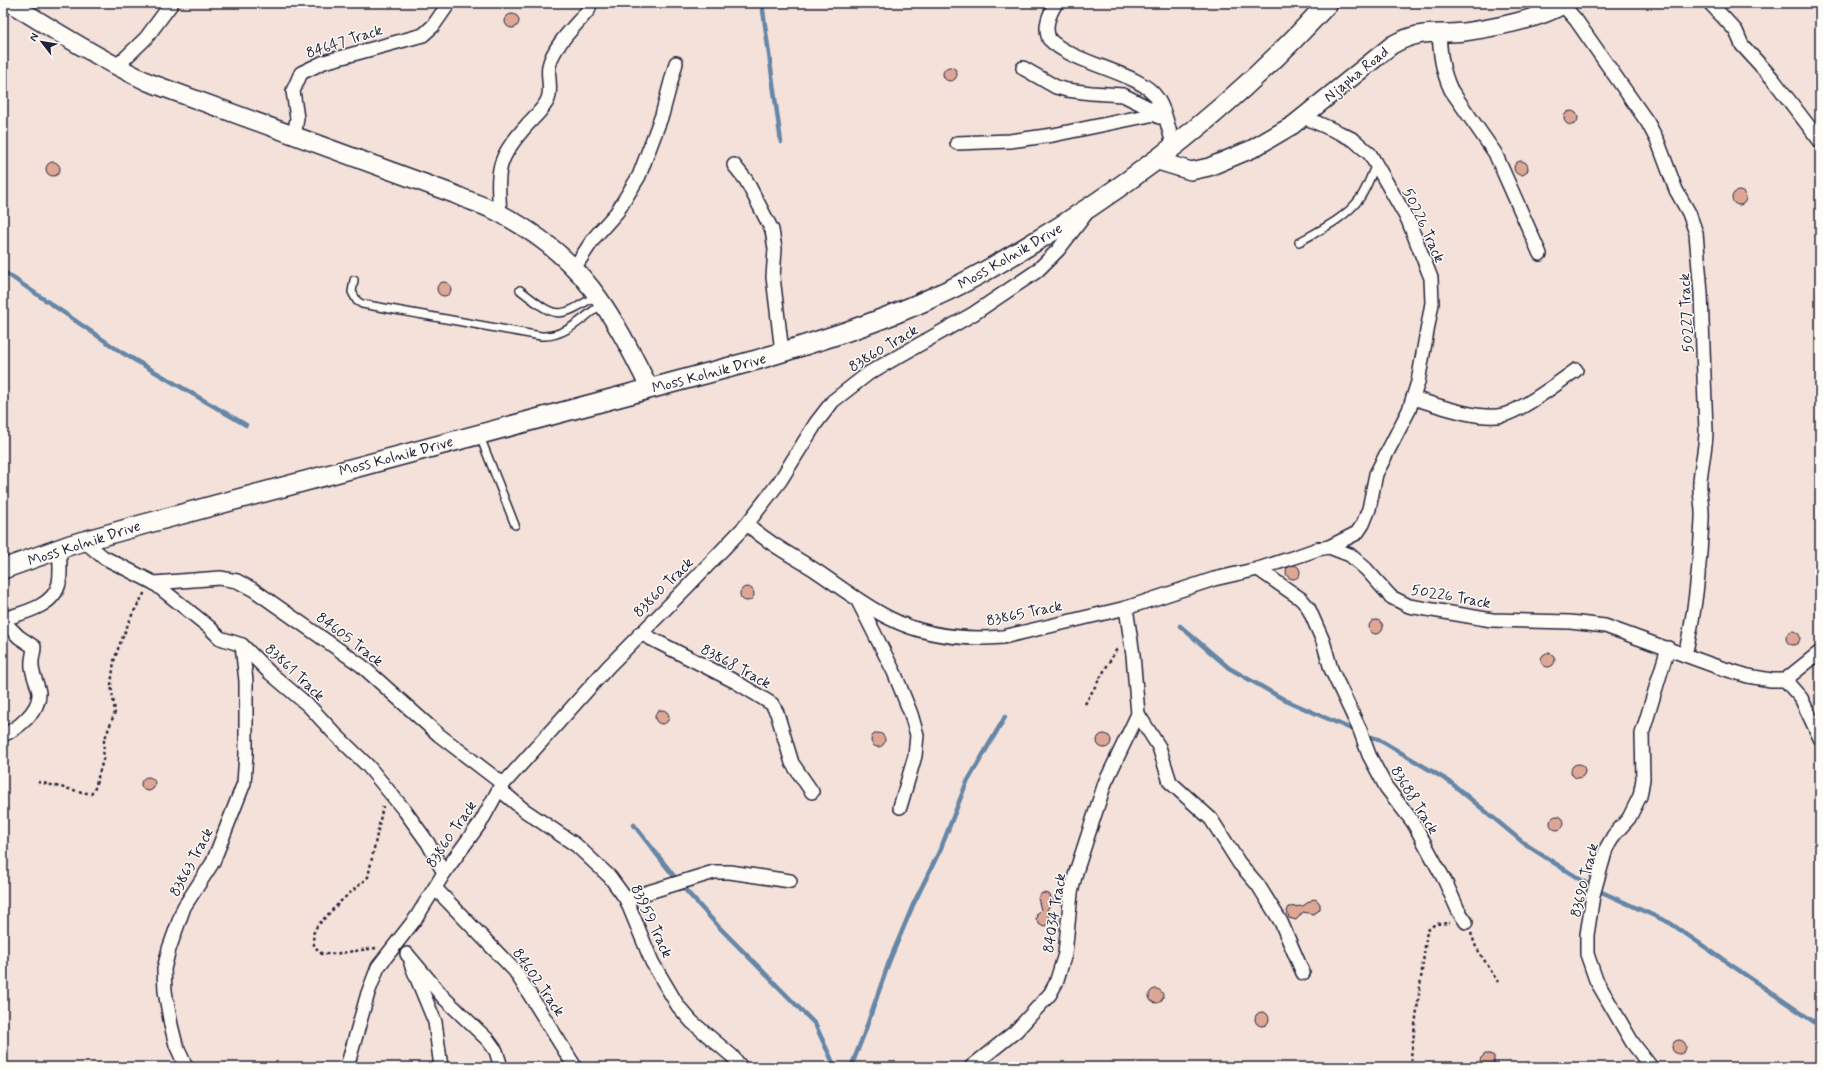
<svg xmlns="http://www.w3.org/2000/svg" width="1823" height="1070" font-family="Mynerve,sans-serif">
	<rect width="100%" height="100%" fill="#f4e2da"/>
	<filter id="ink" filterUnits="userSpaceOnUse"><feTurbulence type="fractalNoise" baseFrequency=".025" numOctaves="2"/><feDisplacementMap in="SourceGraphic" scale="8" xChannelSelector="R" yChannelSelector="G"/><feConvolveMatrix kernelMatrix="1 2 1 2 8 2 1 2 1" color-interpolation-filters="sRGB"/></filter>
	<g filter="url(#ink)">
		<g fill="none" stroke-linecap="round" stroke-linejoin="round">
			<g stroke="#6586a7" stroke-width="4.5">
				<polyline points="762,3 781,142"/>
				<polyline points="3,271 121,352 246,425"/>
				<polyline points="1180,626 1229,668 1285,700 1358,732"/>
				<polyline points="1364,735 1378,739 1450,782 1525,844 1595,889 1670,923 1820,1026"/>
				<polyline points="634,825 680,884 718,926 815,1024 835,1067"/>
				<polyline points="851,1067 864,1034 889,962 913,905 941,848 966,784 1005,717"/>
			</g>
		</g>
		<g fill="#dea795" stroke="#22223b">
			<circle cx="512" cy="21" r="7"/>
			<circle cx="950" cy="74" r="7"/>
			<circle cx="1571" cy="118" r="7"/>
			<circle cx="1521" cy="168" r="7"/>
			<circle cx="53" cy="169" r="7"/>
			<circle cx="1739" cy="198" r="7"/>
			<circle cx="444" cy="289" r="7"/>
			<circle cx="1293" cy="572" r="7"/>
			<circle cx="747" cy="594" r="7"/>
			<circle cx="1376" cy="627" r="7"/>
			<circle cx="1793" cy="638" r="7"/>
			<circle cx="1548" cy="660" r="7"/>
			<circle cx="662" cy="717" r="7"/>
			<circle cx="878" cy="740" r="7"/>
			<circle cx="1104" cy="741" r="7"/>
			<circle cx="1578" cy="771" r="7"/>
			<circle cx="148" cy="784" r="7"/>
			<circle cx="1557" cy="823" r="7"/>
			<polygon points="1042,893 1049,894 1053,900 1047,910 1050,921 1045,926 1040,925 1036,919 1037,914 1041,910 1038,898"/>
			<polygon points="1313,899 1317,900 1320,904 1320,909 1317,912 1313,914 1303,912 1296,920 1289,918 1287,911 1289,907 1303,906"/>
			<circle cx="1156" cy="996" r="7"/>
			<circle cx="1262" cy="1019" r="7"/>
			<circle cx="1679" cy="1047" r="7"/>
			<polygon points="1485,1054 1490,1054 1494,1056 1494,1067 1482,1067 1480,1059"/>
		</g>
		<g fill="none" stroke-linecap="round" stroke-linejoin="round">
			<defs>
				<g id="service">
					<path d="M1299 242C1320 230 1346 218 1360 198 1367 188 1371 175 1376 164"/>
					<path d="M354 280 352 292 357 301 362 304 541 336C565 338 585 316 603 303"/>
					<path d="M520 290C557 319 557 320 597 295"/>
					<polyline points="479,434 515,525"/>
				</g>
				<g id="minor">
					<path d="M1056 3C1049 15 1044 26 1049 39 1074 65 1141 72 1157 98 1166 112 1169 131 1174 148"/>
					<polyline points="1710,3 1736,31 1742,45 1772,78 1820,141"/>
					<path d="M1563 5 1576 20 1648 123 1658 142 1676 190 1689 213 1696 233 1701 293 1706 431C1706 448 1701 465 1700 482 1699 494 1703 506 1702 519 1700 564 1696 610 1685 655"/>
					<path d="M1439 32C1440 53 1442 71 1451 90L1495 153 1540 254"/>
					<polyline points="116,67 146,38 172,3"/>
					<polyline points="1023,68 1056,87 1067,90 1091,93 1123,95 1149,108 1159,117"/>
					<polyline points="294,137 297,118 293,91 301,73 324,62 423,35 433,26 449,3"/>
					<polyline points="957,143 1010,141 1053,135 1155,114"/>
					<polyline points="734,165 746,180 772,230 775,249 773,277 782,352"/>
					<path d="M500 214C497 169 496 160 527 125 534 117 544 109 548 99 552 88 547 77 549 66 554 44 576 26 589 9"/>
					<polyline points="575,267 594,238 617,212 639,176 662,115 676,63"/>
					<path d="M1413 398C1436 405 1480 421 1503 415 1523 410 1559 382 1576 370"/>
					<path d="M747 524C768 543 791 555 815 570 839 586 863 605 889 618 924 636 964 640 1003 637L1126 608 1214 579 1258 569 1298 556 1318 549 1329 547 1357 533 1363 524 1369 509 1376 474 1409 410 1418 382 1432 303 1431 278 1408 220 1370 154 1354 140 1340 133 1304 117"/>
					<polyline points="84,541 103,557 154,583 209,627 220,638 242,645 270,673 309,706 335,734 368,766 405,811 428,843 444,873"/>
					<polyline points="1329,547 1350,555 1366,569 1391,597 1409,606 1492,620 1570,622 1605,626 1715,666 1748,676 1771,680 1785,680 1820,652"/>
					<polyline points="1258,569 1301,599 1308,607 1323,641 1331,669 1360,730 1369,755 1386,787 1413,822 1445,881 1458,910 1466,922"/>
					<polyline points="154,583 220,578 237,581 254,590 362,666 439,735 503,784"/>
					<polyline points="857,599 894,672 911,714 917,735 915,756 900,807"/>
					<polyline points="1126,608 1133,655 1138,714 1159,747 1170,782 1211,819 1239,863 1258,885 1281,922 1303,973"/>
					<path d="M3 619C22 613 54 607 59 583 61 572 60 560 59 548"/>
					<path d="M3 621 19 637 34 647C34 653 31 659 32 666 32 675 38 684 39 693 40 711 17 729 3 735"/>
					<polyline points="640,633 736,682 772,704 777,713 792,763 812,792"/>
					<polyline points="1785,680 1801,698 1820,738"/>
					<polyline points="499,789 524,810 576,845 610,877 626,899 652,962 678,1006 692,1022 732,1056 741,1067"/>
					<polyline points="435,888 515,971 575,1067"/>
					<polyline points="626,899 714,872 730,872 790,881"/>
					<polyline points="407,954 444,998 488,1040 496,1051 501,1067"/>
					<polyline points="411,964 435,1022 441,1067"/>
					<polyline points="186,1067 176,1045 171,1025 165,991 164,969 169,949 184,907 213,862 244,783 246,754 246,681 242,645"/>
					<polyline points="347,1067 368,993 378,967 416,918 444,873 481,822 499,789 608,667 689,585 747,524 780,481 816,423 833,401 869,373 973,314 1037,271 1058,250 1085,215"/>
					<polyline points="971,1067 1016,1031 1050,994 1056,983 1065,954 1071,893 1076,872 1105,783 1138,714"/>
					<polyline points="1651,1067 1632,1042 1596,980 1587,954 1587,935 1593,895 1606,849 1614,835 1629,818 1640,796 1643,779 1642,734 1668,648"/>
				</g>
				<g id="tertiary">
					<path d="M10 3C55 31 100 59 148 82L454 194C469 201 486 206 501 214 583 258 610 309 650 389"/>
					<path d="M1158 161 1191 171 1209 167 1252 149 1293 125 1392 45C1420 29 1435 35 1464 32 1493 28 1541 19 1566 3"/>
				</g>
				<path id="secondary" d="M3 569 70 545 141 525 753 361C816 342 879 323 938 295 968 282 995 266 1023 249 1137 182 1239 101 1328 3"/>
			</defs>
			<use href="#service" stroke="#22223b" stroke-width="10"/>
			<use href="#minor" stroke="#22223b" stroke-width="16"/>
			<use href="#tertiary" stroke="#22223b" stroke-width="20"/>
			<use href="#secondary" stroke="#22223b" stroke-width="22"/>
			<g stroke="#22223b" stroke-width="2.5" stroke-dasharray="3 3" stroke-linecap="butt">
				<polyline points="1085,704 1118,647"/>
				<polyline points="38,782 91,794 94,791 103,760 104,741 115,712 111,685 114,661 119,646 132,615 145,592"/>
				<polyline points="1471,933 1476,947 1498,982"/>
				<polyline points="376,948 333,954 322,954 314,946 313,934 317,926 341,901 368,877 383,806"/>
				<polyline points="1413,1067 1411,1057 1427,931 1435,924 1450,923"/>
			</g>
			<use href="#service" stroke="#fdfcf7" stroke-width="7"/>
			<use href="#minor" stroke="#fdfcf7" stroke-width="13"/>
			<use href="#tertiary" stroke="#fdfcf7" stroke-width="17"/>
			<use href="#secondary" stroke="#fdfcf7" stroke-width="19"/>
		</g>
	</g>
	<g text-anchor="middle" stroke-width="3" stroke-linejoin="round" paint-order="stroke">
		<g font-size="15" fill="#22223b" stroke="#fdfcf7">
			<text transform="translate(344 41) rotate(-18)" y="5">84647 Track</text>
			<text transform="translate(1356 74) rotate(-39)" y="5">Njapha Road</text>
			<text transform="translate(1424 225) rotate(65)" y="5">50226 Track</text>
			<text transform="translate(1010 256) rotate(-30)" y="5">Moss Kolnik Drive</text>
			<text transform="translate(1686 313) rotate(-93)" y="5">50227 Track</text>
			<text transform="translate(883 348) rotate(-31)" y="5">83860 Track</text>
			<text transform="translate(709 373) rotate(-15)" y="5">Moss Kolnik Drive</text>
			<text transform="translate(396 456) rotate(-15)" y="5">Moss Kolnik Drive</text>
			<text transform="translate(84 543) rotate(-18)" y="5">Moss Kolnik Drive</text>
			<text transform="translate(663 587) rotate(-45)" y="5">83860 Track</text>
			<text transform="translate(1451 596) rotate(10)" y="5">50226 Track</text>
			<text transform="translate(1024 613) rotate(-12)" y="5">83865 Track</text>
			<text transform="translate(350 639) rotate(37)" y="5">84605 Track</text>
			<text transform="translate(736 666) rotate(28)" y="5">83868 Track</text>
			<text transform="translate(295 672) rotate(43)" y="5">83861 Track</text>
			<text transform="translate(1415 800) rotate(58)" y="5">83688 Track</text>
			<text transform="translate(451 834) rotate(-56)" y="5">83860 Track</text>
			<text transform="translate(191 862) rotate(-62)" y="5">83863 Track</text>
			<text transform="translate(1584 880) rotate(-76)" y="5">83690 Track</text>
			<text transform="translate(1054 913) rotate(-81)" y="5">84034 Track</text>
			<text transform="translate(652 921) rotate(65)" y="5">83959 Track</text>
			<text transform="translate(539 982) rotate(55)" y="5">84602 Track</text>
		</g>
	</g>
	<rect width="1823" height="1070" fill="none" stroke="#fdfcf7" stroke-width="16"/>
	<rect x="8" y="8" width="1807" height="1054" fill="none" stroke="#22223b" stroke-width="1.5" filter="url(#ink)"/>
	<g transform="translate(42 42) rotate(301)" stroke="#fdfcf7" stroke-width="3" paint-order="stroke">
	<path d="M0-3L7 15L0 10L-7 15Z" fill="#22223b"/>
	<text y="-6" font-size="11" font-weight="bold" text-anchor="middle" fill="#22223b">N</text>
	</g>
</svg>
